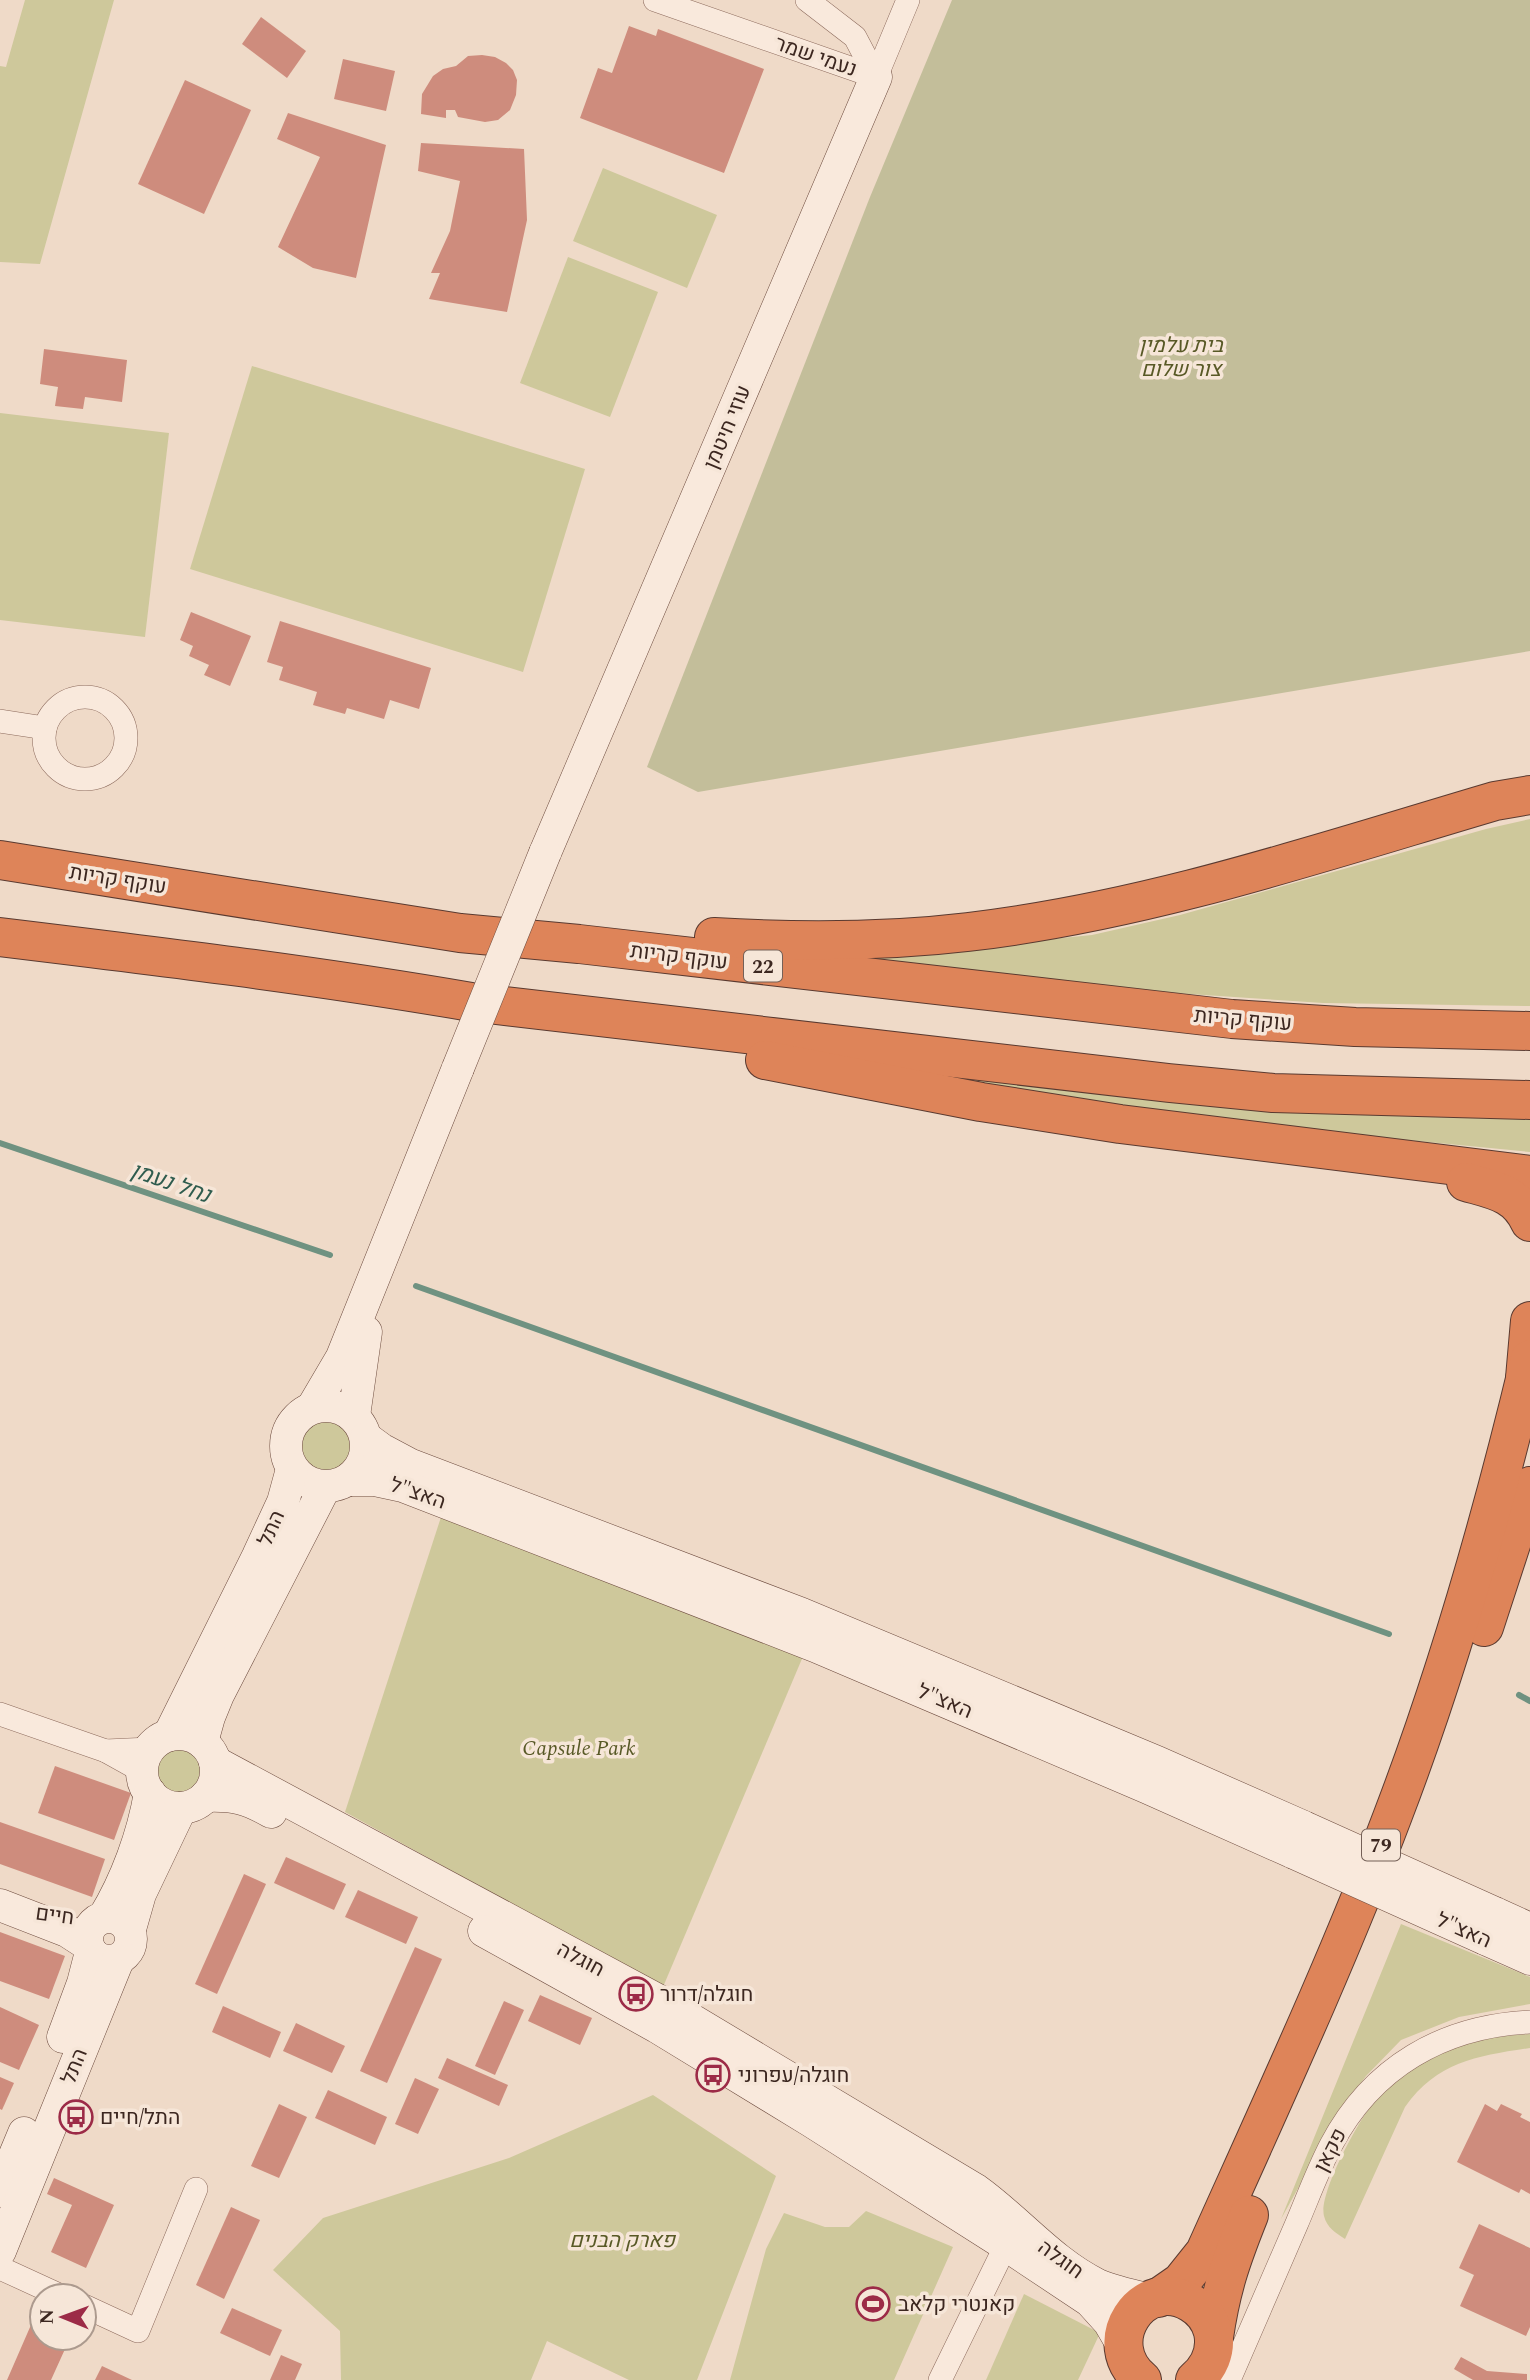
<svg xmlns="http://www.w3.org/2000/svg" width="1530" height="2380" font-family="Spectral,Heebo,serif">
	<rect width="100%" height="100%" fill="#efdac8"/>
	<g fill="#cec89b">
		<polygon points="25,0 114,0 40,264 0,262 0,66 6,67"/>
		<polygon points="603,168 717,215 687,288 573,241"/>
		<polygon points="568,257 658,292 610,417 520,383"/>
		<polygon points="252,366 585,469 523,672 190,569"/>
		<polygon points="0,413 169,433 145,637 0,620"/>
		<polygon points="1530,819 1530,1006 1323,1003 1174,993 788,953 1011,943 1092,935 1180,915 1486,829"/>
		<polygon points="899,1071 1530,1118 1530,1152 1243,1124"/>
		<circle cx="327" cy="1445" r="29"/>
		<polygon points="442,1514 804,1654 663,1987 345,1812"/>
		<circle cx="179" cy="1771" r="26"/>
		<polygon points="1401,1924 1530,1977 1530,2004 1459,2017 1401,2040 1366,2076 1342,2109 1281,2219"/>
		<path d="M1530 2034V2048C1478 2056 1438 2061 1405 2107L1345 2239C1336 2233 1327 2228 1324 2216 1318 2193 1362 2113 1379 2096 1396 2077 1423 2061 1446 2051 1473 2039 1501 2036 1530 2034Z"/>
		<polygon points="653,2095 776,2176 697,2380 629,2380 547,2341 531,2380 341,2380 340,2331 273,2270 323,2218 509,2158"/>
		<polygon points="866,2211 953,2247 894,2380 730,2380 766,2249 784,2213 825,2227 849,2227"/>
		<polygon points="1024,2294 1100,2333 1078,2380 986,2380"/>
	</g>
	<polygon fill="#c3be9a" points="952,0 1530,0 1530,651 698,792 647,767 870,197"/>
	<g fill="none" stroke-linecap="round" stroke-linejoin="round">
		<g stroke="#6f9281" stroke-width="6">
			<polyline points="0,1143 330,1255"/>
			<polyline points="416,1286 1389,1634"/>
			<polyline points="1519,1695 1530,1701"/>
		</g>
	</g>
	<g fill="#ce8c7d">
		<polygon points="261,17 306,51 287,78 242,44"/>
		<polygon points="629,26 656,36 658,29 764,69 724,173 580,118 598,68 612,73"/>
		<polygon points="482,55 495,57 506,63 513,70 517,80 516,95 510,110 498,120 485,122 458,117 455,110 446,110 446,118 421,114 422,94 433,76 443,69 456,66 468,56"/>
		<polygon points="343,59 395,71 386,111 334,99"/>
		<polygon points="185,80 251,110 204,214 138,184"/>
		<polygon points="288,113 386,145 356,278 313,268 278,247 320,157 277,139"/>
		<polygon points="421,143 524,149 527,220 507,312 429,299 440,273 431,273 450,231 460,181 418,171"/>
		<polygon points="44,349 127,360 122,402 85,397 83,409 55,406 58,387 40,384"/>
		<polygon points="191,612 251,636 230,686 204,675 209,665 189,656 193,646 180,640"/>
		<polygon points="280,621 431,668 419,709 390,700 384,719 347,708 345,714 313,705 317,692 279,680 283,667 267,662"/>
		<polygon points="55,1766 131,1793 114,1840 38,1813"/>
		<polygon points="0,1822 105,1859 92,1897 0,1864"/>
		<polygon points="286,1857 346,1884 334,1910 274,1883"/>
		<polygon points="244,1874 266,1884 217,1994 195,1984"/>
		<polygon points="358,1890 418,1917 406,1944 345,1917"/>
		<polygon points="0,1932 65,1956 49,1999 0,1981"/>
		<polygon points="415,1947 442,1959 387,2083 360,2071"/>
		<polygon points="540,1995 592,2018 580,2045 528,2021"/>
		<polygon points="504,2001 524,2010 495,2075 475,2066"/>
		<polygon points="223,2006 281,2032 270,2058 212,2032"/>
		<polygon points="0,2007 39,2025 19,2070 0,2062"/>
		<polygon points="296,2023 345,2046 332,2073 283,2051"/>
		<polygon points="447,2058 508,2085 499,2106 438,2078"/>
		<polygon points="0,2077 14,2083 2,2110 0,2109"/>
		<polygon points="415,2078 439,2089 418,2134 395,2124"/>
		<polygon points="328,2090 387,2117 375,2145 315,2118"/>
		<polygon points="279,2104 307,2117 279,2178 251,2166"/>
		<polygon points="1485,2104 1497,2111 1501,2104 1522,2114 1520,2117 1530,2122 1530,2194 1521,2189 1519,2193 1457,2162"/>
		<polygon points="54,2178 114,2205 86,2268 51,2252 72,2205 47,2194"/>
		<polygon points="231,2207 260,2220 224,2299 196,2285"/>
		<polygon points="1479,2224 1530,2248 1530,2327 1526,2336 1460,2306 1474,2275 1459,2268"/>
		<polygon points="232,2308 282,2330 270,2356 220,2333"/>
		<polygon points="34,2318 42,2322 42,2338 70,2338 51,2380 7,2380"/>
		<polygon points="281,2355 302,2364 295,2380 270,2380"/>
		<polygon points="1461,2357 1487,2371 1527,2374 1527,2380 1473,2380 1454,2369"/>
		<polygon points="102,2366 132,2380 95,2380"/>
	</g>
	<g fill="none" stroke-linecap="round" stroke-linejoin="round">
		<defs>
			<g id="street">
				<polyline points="655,0 876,77"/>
				<polyline points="807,0 855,37 876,77"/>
				<polyline points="876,77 908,0"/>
				<circle cx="85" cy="738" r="41"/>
				<polyline points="0,721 45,728"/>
				<polyline points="0,1714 106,1751 142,1771"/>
				<polyline points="106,1751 150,1749"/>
				<polyline points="0,2268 61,2296"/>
				<polyline points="84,2306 138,2331 196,2189"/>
				<polyline points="940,2380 1006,2245"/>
				<path d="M1229 2380C1252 2328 1274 2275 1297 2223 1308 2197 1318 2170 1331 2145 1372 2067 1443 2026 1530 2022"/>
			</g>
			<g id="secondary">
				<polyline points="545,853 876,77"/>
				<circle cx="326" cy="1446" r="40"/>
				<polyline points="312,1408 342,1357 458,1068"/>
				<polyline points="354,1416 366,1332"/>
				<polyline points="366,1438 381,1449 411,1465 802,1614 1157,1762 1304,1827"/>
				<polyline points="348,1480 375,1480 403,1486 815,1646 1146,1787 1294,1853"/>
				<circle cx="179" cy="1771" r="37"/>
				<polyline points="169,1735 258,1556 283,1502 292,1469"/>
				<polyline points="202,1742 209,1717 218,1695 325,1487"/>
				<path d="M215 1762 667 2005 976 2190C1018 2220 1051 2262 1098 2285 1115 2292 1134 2296 1151 2300"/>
				<path d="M206 1796C234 1795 247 1798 271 1812"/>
				<polyline points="0,1905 67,1931 87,1944"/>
				<polyline points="1495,1913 1530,1929"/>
				<circle cx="109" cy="1939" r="22"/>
				<path d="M104 1917C126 1881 143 1835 150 1793"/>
				<polyline points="130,1929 140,1894 181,1808"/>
				<polyline points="484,1931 657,2027 811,2121 1006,2245 1090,2301 1109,2322 1123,2346"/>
				<polyline points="1485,1939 1530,1959"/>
				<polyline points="63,2037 83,1983 91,1952"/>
				<polyline points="0,2191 24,2133"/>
				<polyline points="0,2251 118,1960"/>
			</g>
			<g id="highway">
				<polyline points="0,860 460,933 579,944 1232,1019 1355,1027 1530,1031"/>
				<path d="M0 937C157 956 314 975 471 1002L1169 1083 1273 1093 1530 1100"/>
				<path d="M714 937C799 942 884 942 968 932 1149 911 1322 852 1495 801L1530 795"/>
				<polyline points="765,1060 981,1102 1120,1124 1530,1175"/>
				<path d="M1466 1182C1494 1190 1517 1193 1530 1222"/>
				<polyline points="1525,1378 1530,1321"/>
				<polyline points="1484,1627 1530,1486"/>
				<path d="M1158 2298 1181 2282 1205 2252C1270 2107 1337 1963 1393 1815 1450 1666 1493 1513 1530 1359"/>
				<path d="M1214 2337C1221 2289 1231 2260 1249 2215"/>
				<path d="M1142 2380C1097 2343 1142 2274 1191 2303 1203 2310 1210 2320 1213 2332 1217 2351 1209 2368 1195 2380"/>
			</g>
		</defs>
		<use href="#street" stroke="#8c6a5c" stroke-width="24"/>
		<use href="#secondary" stroke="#6e4c3f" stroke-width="33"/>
		<use href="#highway" stroke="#5a3a30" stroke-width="40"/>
		<use href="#street" stroke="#f9e9dc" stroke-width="23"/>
		<use href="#secondary" stroke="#f9e9dc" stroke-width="32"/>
		<use href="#highway" stroke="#de8459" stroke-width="38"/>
		<defs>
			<g id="secondary-bridge">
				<polyline points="458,1068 545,853"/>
				<polyline points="1304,1827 1495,1913"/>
				<polyline points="1294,1853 1485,1939"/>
			</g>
		</defs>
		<use href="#secondary-bridge" stroke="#6e4c3f" stroke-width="33" stroke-linecap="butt"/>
		<use href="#secondary-bridge" stroke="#f9e9dc" stroke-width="32"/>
	</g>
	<defs>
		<symbol id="bus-ring" viewBox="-11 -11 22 22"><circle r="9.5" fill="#f6e6d8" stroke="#9c2b47" stroke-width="1.5"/><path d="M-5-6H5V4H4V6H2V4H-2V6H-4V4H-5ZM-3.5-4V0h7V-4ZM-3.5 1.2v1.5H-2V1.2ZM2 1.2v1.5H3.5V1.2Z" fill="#9c2b47"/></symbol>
		<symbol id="stadium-ring" viewBox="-11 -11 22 22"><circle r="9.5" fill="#f6e6d8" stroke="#9c2b47" stroke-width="1.5"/><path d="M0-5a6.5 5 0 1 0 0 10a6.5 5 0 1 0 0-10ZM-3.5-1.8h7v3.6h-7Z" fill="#9c2b47"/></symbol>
	</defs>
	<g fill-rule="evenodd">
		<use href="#bus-ring" x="617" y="1975" width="38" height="38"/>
		<use href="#bus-ring" x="694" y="2056" width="38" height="38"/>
		<use href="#bus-ring" x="57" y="2098" width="38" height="38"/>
		<use href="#stadium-ring" x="854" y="2285" width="38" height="38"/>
	</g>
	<g text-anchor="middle" stroke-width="7" stroke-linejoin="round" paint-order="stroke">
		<g fill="#f6e6d8" stroke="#746057" stroke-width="2">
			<rect x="744" y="950.5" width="38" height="31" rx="5"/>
			<rect x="1362" y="1829.5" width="38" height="31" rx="5"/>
		</g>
		<g font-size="19" font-weight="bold" fill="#3c2720">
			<text x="763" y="973">22</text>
			<text x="1381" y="1852">79</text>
		</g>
		<g font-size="21" fill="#3c2720" stroke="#f6e6d8">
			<text transform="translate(816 56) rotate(19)" y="7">נעמי שמר</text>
			<text transform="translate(727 427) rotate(-67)" y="7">עוזי חיטמן</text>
			<text transform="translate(118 879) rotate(9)" y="7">עוקף קריות</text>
			<text transform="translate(679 956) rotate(7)" y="7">עוקף קריות</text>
			<text transform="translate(1243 1019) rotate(5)" y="7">עוקף קריות</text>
			<text transform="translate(418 1493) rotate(19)" y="7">האצ"ל</text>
			<text transform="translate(271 1528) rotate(-66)" y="7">התל</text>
			<text transform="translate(945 1701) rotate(23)" y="7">האצ"ל</text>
			<text transform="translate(55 1915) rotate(8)" y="7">חיים</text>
			<text transform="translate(1464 1930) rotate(24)" y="7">האצ"ל</text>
			<text transform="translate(581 1959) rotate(28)" y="7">חוגלה</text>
			<text transform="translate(74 2066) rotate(-68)" y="7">התל</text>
			<text transform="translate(1330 2150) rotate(-63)" y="7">פקאן</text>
			<text transform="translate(1061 2259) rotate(36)" y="7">חוגלה</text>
		</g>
		<g font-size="21" font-style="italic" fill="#585926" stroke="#f6e6d8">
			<text x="1181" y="352">בית עלמין<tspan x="1181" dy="24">צור שלום</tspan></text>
			<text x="579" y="1755">Capsule Park</text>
			<text x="622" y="2247">פארק הבנים</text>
		</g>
		<g font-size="21" fill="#3c2720" stroke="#f6e6d8" text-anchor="start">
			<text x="660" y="2001">חוגלה/דרור</text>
			<text x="738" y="2082">חוגלה/עפרוני</text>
			<text x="100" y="2124">התל/חיים</text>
			<text x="898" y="2311">קאנטרי קלאב</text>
		</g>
		<g font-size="23" font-style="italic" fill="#2f5c4e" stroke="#f6e6d8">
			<text transform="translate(171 1182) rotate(19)" y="8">נחל נעמן</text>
		</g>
	</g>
	<g transform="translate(63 2317) rotate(271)"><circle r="33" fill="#f6e6d8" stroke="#ac9a8e" stroke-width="2"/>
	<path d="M0-5L12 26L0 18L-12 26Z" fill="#9c2b47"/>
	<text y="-10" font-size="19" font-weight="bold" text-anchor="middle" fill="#3c2720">N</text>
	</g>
</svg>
